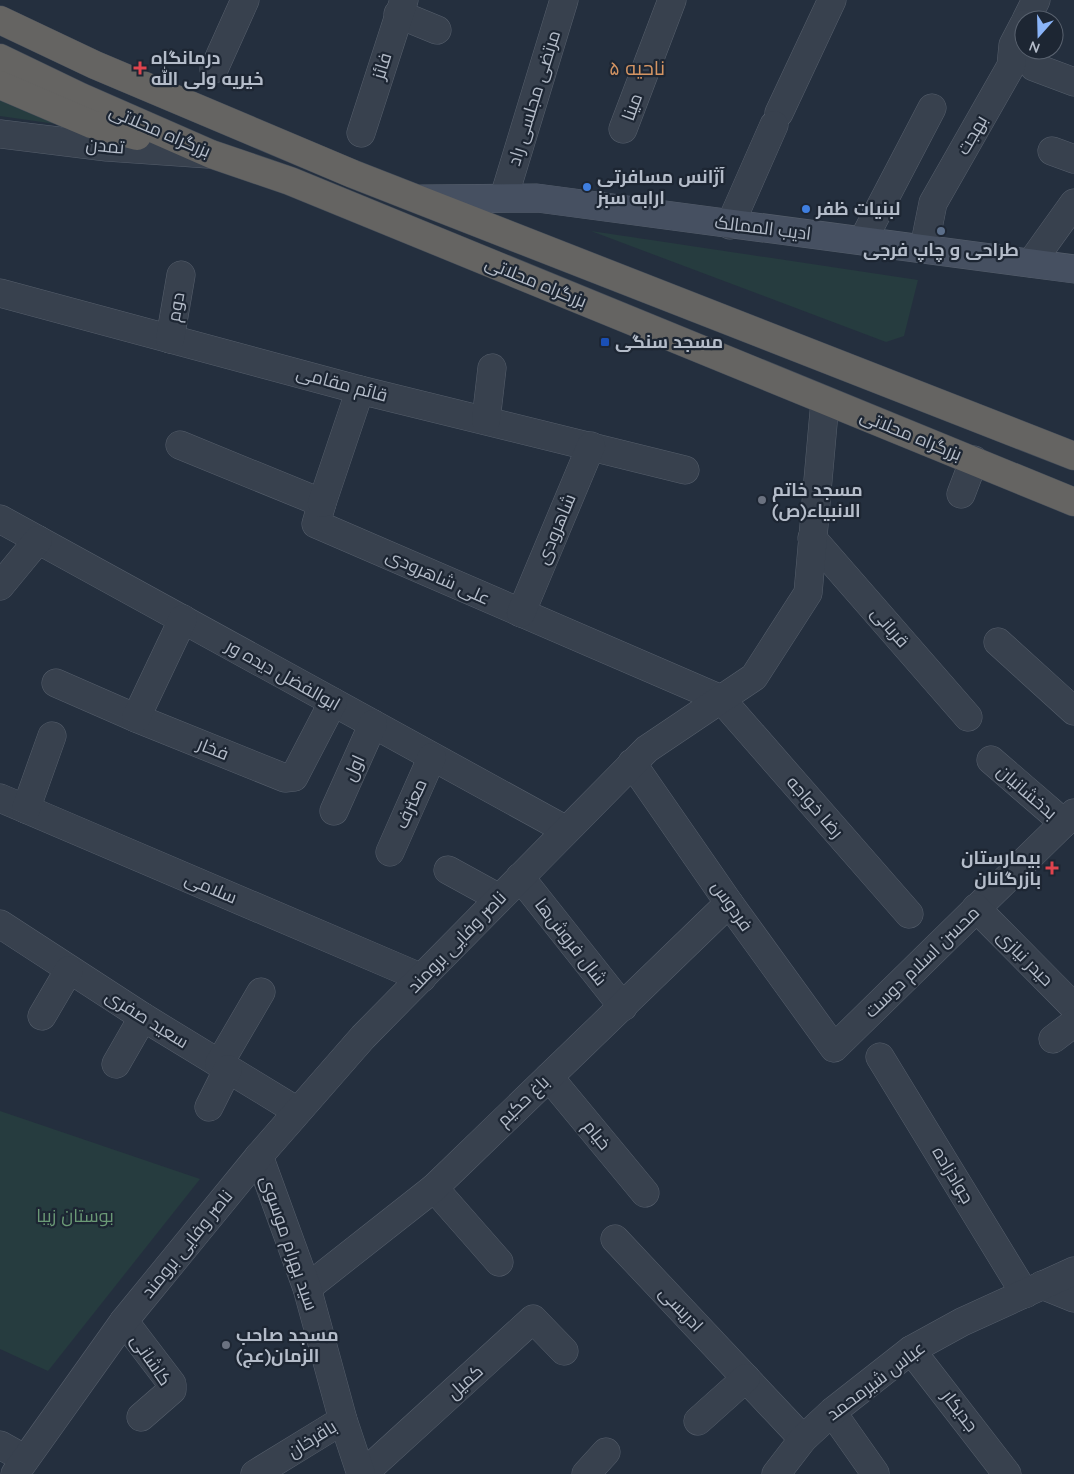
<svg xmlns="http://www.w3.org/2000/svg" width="1074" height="1474" font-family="Quicksand,Cairo,sans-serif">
	<rect width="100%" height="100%" fill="#242f3e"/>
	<g fill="#263c3f">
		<polygon points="0,100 77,127 0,116"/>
		<polygon points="591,231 918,280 904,336 886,342"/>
		<polygon points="0,1111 200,1179 48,1371 0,1349"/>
	</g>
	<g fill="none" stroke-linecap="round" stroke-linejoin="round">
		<defs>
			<g id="minor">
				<polyline points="398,14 437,30"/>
				<polyline points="1026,20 1036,0"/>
				<polyline points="1034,67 1074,82"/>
				<polyline points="214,69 245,0"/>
				<polyline points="779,113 832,0"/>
				<polyline points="623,129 672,0"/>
				<polyline points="361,133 404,0"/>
				<polyline points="1052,151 1074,159"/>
				<polyline points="504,197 564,0"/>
				<polyline points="730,225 774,125"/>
				<polyline points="863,240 932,108"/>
				<polyline points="924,248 933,203 1011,66 1013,45 1024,24"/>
				<polyline points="1031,263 1074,203"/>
				<polyline points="0,293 360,390 685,470"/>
				<polyline points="170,339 181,275"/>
				<polyline points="486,420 492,368"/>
				<polyline points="180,445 322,503 316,524 721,699 909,914"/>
				<polyline points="961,494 974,460"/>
				<polyline points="322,503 360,390"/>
				<polyline points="0,519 566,830"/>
				<polyline points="812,538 968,717"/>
				<polyline points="0,586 38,540"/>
				<polyline points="521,613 591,446"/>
				<polyline points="998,642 1074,711"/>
				<polyline points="56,683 136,718 285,778 294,777 333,702"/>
				<polyline points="136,718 183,619"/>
				<polyline points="991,760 1064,823"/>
				<polyline points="632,763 729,903 834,1048 1074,813"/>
				<polyline points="0,798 422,978"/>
				<polyline points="26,809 52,736"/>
				<polyline points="334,811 373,724"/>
				<polyline points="390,852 432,757"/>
				<polyline points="448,870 499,898"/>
				<polyline points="520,877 623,1007"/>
				<polyline points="976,908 1074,1007"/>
				<polyline points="0,924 143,1017 297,1111"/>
				<polyline points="42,1016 69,970"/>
				<polyline points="1053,1039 1074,1023"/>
				<polyline points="880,1057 1025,1294"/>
				<polyline points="116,1064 143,1017"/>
				<polyline points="219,1064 261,992"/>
				<polyline points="549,1077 645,1193"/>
				<polyline points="209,1107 228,1069"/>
				<polyline points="434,1188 499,1262"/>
				<polyline points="615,1239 803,1439"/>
				<polyline points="1042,1285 1074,1298"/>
				<polyline points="307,1288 434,1188 729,903"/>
				<polyline points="124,1321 172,1384 172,1390 141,1417"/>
				<polyline points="911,1350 1007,1474"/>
				<polyline points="832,1412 875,1473"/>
				<polyline points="698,1421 746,1378"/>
				<polyline points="0,1445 25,1459"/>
				<polyline points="255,1474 343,1420"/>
				<polyline points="363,1474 533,1319 564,1351"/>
				<polyline points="586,1474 606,1452"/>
			</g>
			<g id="tertiary">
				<polyline points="0,134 107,147 208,154"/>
				<polyline points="259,1156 307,1288 343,1420 361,1474"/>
				<polyline points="15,1474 124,1321 259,1156 363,1037 647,749 754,677 808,593 825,401"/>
				<polyline points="776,1474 803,1439 832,1412 911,1350 962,1322 1074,1271"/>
			</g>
			<polyline id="secondary" points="422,199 537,198 1074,269"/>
			<g id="trunk">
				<polyline points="0,20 95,65 353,174 1074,456"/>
				<polyline points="0,58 81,97 211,154 290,181 1074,502"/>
				<polyline points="0,85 91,124 137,136"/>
			</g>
		</defs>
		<use href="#minor" stroke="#565f6c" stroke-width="29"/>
		<use href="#tertiary" stroke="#565f6c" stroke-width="29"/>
		<use href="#secondary" stroke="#565f6c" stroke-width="29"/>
		<use href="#trunk" stroke="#434c59" stroke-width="29"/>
		<use href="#minor" stroke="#38414e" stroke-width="28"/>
		<use href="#tertiary" stroke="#38414e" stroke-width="28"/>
		<use href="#secondary" stroke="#465061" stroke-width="28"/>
		<use href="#trunk" stroke="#656462" stroke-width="28"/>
	</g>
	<g fill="#e0444e" stroke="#1d2633" stroke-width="2">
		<path d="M137.5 60.5h5v5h5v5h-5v5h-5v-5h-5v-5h5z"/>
		<path d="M1049.5 860.5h5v5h5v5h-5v5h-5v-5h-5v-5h5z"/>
	</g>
	<g fill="#3f7fe0" stroke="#1d2633" stroke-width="2">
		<circle cx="587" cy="187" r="5"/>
		<circle cx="806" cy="209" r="5"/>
	</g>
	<circle fill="#5c6f8a" stroke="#1d2633" stroke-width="2" cx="941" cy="231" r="5"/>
	<rect fill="#1a4fb4" stroke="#1d2633" stroke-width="2" x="600" y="337" width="10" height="10" rx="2.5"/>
	<g fill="#6b7280" stroke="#1d2633" stroke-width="2">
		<circle cx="762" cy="500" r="5"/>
		<circle cx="226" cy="1345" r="5"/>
	</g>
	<g text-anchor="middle" stroke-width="4.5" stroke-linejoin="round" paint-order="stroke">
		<g font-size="18" font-weight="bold" fill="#b4bcc9" stroke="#1d2633" text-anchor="start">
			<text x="151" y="64">درمانگاه<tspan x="151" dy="21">خیریه ولی الله</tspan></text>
			<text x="597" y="183">آژانس مسافرتی<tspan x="597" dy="21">ارابه سبز</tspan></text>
			<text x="816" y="215">لبنیات ظفر</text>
			<text x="941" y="256" text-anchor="middle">طراحی و چاپ فرجی</text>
			<text x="615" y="348">مسجد سنگی</text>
			<text x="772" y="496">مسجد خاتم<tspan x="772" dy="21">الانبیاء(ص)</tspan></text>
			<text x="1041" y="864" text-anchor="end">بیمارستان<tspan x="1041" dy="21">بازرگانان</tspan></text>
			<text x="236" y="1341">مسجد صاحب<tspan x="236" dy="21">الزمان(عج)</tspan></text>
		</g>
		<g font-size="18" fill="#b4bcc9" stroke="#1d2633">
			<text transform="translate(382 66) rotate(-73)" y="6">فائز</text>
			<text transform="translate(534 98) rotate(-73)" y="6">مرتضی مجلسی راد</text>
			<text transform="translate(632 107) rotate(-70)" y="6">مینا</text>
			<text transform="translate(160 131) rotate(23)" y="6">بزرگراه محلاتی</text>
			<text transform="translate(972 135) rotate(-60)" y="6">بهجت</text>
			<text transform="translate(105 146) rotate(5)" y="6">تمدن</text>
			<text transform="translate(763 228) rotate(7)" y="6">ادیب الممالک</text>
			<text transform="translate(536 282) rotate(22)" y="6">بزرگراه محلاتی</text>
			<text transform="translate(176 307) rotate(-80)" y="6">دوم</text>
			<text transform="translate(342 384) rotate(15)" y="6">قائم مقامی</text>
			<text transform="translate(911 435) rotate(22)" y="6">بزرگراه محلاتی</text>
			<text transform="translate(556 529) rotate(-67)" y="6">شاهرودی</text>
			<text transform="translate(438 577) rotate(24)" y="6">علی شاهرودی</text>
			<text transform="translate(890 627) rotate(49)" y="6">قربانی</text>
			<text transform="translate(283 675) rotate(29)" y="6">ابوالفضل دیده ور</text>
			<text transform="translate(213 749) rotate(22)" y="6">فخار</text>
			<text transform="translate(354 768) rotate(-66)" y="6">اول</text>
			<text transform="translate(1027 792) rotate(41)" y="6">بدخشانیان</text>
			<text transform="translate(411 804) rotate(-66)" y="6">معترف</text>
			<text transform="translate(815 807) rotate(49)" y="6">رضا خواجه</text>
			<text transform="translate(211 888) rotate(23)" y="6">سلامی</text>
			<text transform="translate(732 906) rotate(55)" y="6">فردوس</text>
			<text transform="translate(457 942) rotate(-46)" y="6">ناصر وفایی برومند</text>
			<text transform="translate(571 942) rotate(52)" y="6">شال فروش‌ها</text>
			<text transform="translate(1025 958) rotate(45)" y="6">حیدر نیازی</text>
			<text transform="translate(922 962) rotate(-44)" y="6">محسن اسلام دوست</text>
			<text transform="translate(147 1019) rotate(32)" y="6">سعید صفری</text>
			<text transform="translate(523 1101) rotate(-44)" y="6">باغ حکیم</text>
			<text transform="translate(597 1135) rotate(51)" y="6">خیام</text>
			<text transform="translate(953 1175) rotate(59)" y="6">جوادزاده</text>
			<text transform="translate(289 1243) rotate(71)" y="6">سید بهرام موسوی</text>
			<text transform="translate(187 1244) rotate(-51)" y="6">ناصر وفایی برومند</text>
			<text transform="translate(681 1309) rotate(47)" y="6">ادریسی</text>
			<text transform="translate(151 1360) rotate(56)" y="6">کاشانی</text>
			<text transform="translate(876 1381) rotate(-37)" y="6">عباس شیرمحمد</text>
			<text transform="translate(465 1382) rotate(-42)" y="6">کمیل</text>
			<text transform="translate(960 1411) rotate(53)" y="6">جدیکار</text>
			<text transform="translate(312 1439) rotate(-32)" y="6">باقرخان</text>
		</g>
		<g font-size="18" fill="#6b9a76" stroke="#1d2633">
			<text x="75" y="1222">بوستان زیبا</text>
		</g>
		<g font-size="20" fill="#d59563" stroke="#1d2633">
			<text x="637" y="75">ناحیه ۵</text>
		</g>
	</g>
	<g transform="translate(1039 35) rotate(200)"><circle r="24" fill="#1d2633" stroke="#59626f"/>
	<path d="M0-4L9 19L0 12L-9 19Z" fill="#8ab4f8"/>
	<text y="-8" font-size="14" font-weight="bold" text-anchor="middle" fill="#b4bcc9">N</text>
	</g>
</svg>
